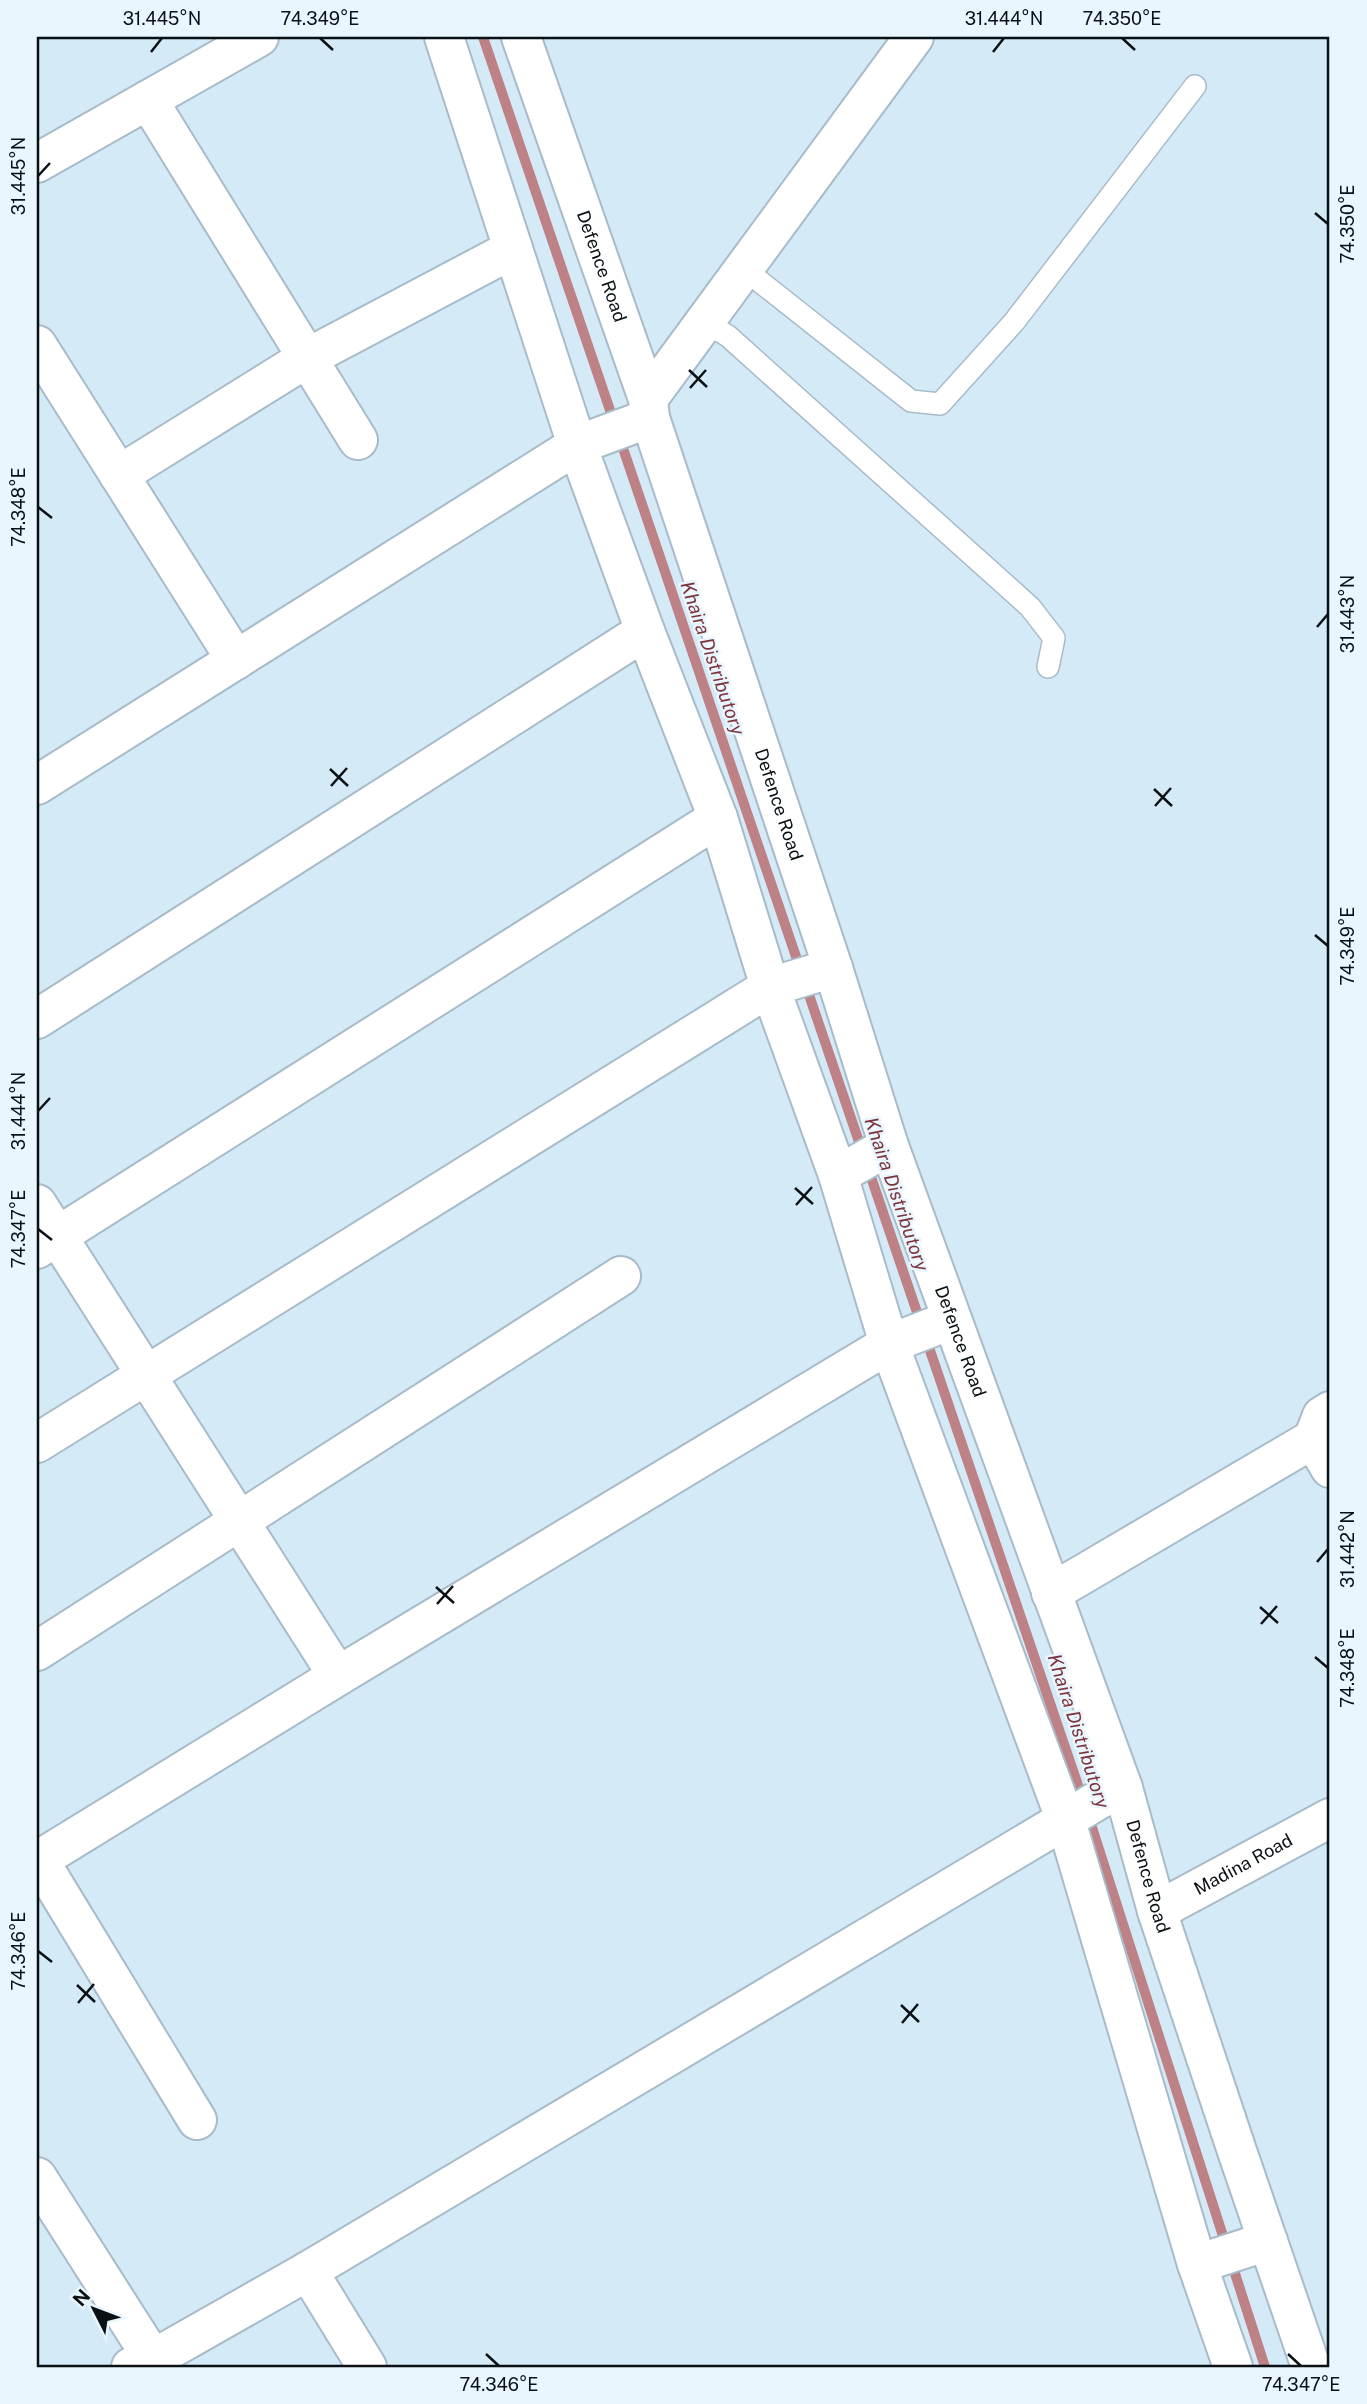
<svg xmlns="http://www.w3.org/2000/svg" width="1367" height="2404" font-family="'Public Sans',sans-serif">
	<rect width="100%" height="100%" fill="#d5eaf7"/>
	<g fill="none" stroke-linecap="round" stroke-linejoin="round">
		<g stroke="#bd8186" stroke-width="10">
			<polyline points="483,37 1083,1800"/>
			<polyline points="1088,1815 1265,2367"/>
		</g>
		<defs>
			<g id="service">
				<polyline points="744,269 911,401 940,404 1014,322 1195,86"/>
				<polyline points="705,322 728,336 1030,607 1054,638 1048,667"/>
			</g>
			<g id="minor">
				<polyline points="444,37 577,445 650,418"/>
				<polyline points="148,100 358,440"/>
				<polyline points="37,163 259,37"/>
				<polyline points="37,345 236,660"/>
				<polyline points="648,399 914,37"/>
				<polyline points="119,475 307,358 513,249"/>
				<polyline points="37,785 577,445 645,631 718,818 770,987 838,1175 889,1344 1066,1821 1197,2264 1233,2367"/>
				<polyline points="37,1019 645,631"/>
				<polyline points="838,1175 889,1146"/>
				<polyline points="37,1204 338,1676"/>
				<polyline points="37,1249 718,818"/>
				<polyline points="1313,1439 1330,1468"/>
				<polyline points="37,1443 770,987 833,968"/>
				<polyline points="1051,1593 1313,1439 1322,1416 1330,1411"/>
				<polyline points="37,1651 621,1276"/>
				<polyline points="39,1860 197,2120"/>
				<polyline points="37,1861 338,1676 889,1344 951,1320"/>
				<polyline points="37,2177 153,2359"/>
				<polyline points="1197,2264 1268,2241"/>
				<polyline points="308,2271 367,2367"/>
				<polyline points="131,2367 153,2359 308,2271 1100,1799 1123,1788"/>
			</g>
			<g id="tertiary">
				<path id="s1" d="M521 37 648 399 650 418 833 968 889 1146 1123 1788 1157 1911 1237 2151 1311 2367"/>
				<path id="s2" d="M1157 1911 1330 1818"/>
			</g>
		</defs>
		<use href="#service" stroke="#a7bbc8" stroke-width="24"/>
		<use href="#minor" stroke="#a7bbc8" stroke-width="42"/>
		<use href="#tertiary" stroke="#a7bbc8" stroke-width="42"/>
		<use href="#service" stroke="#fff" stroke-width="21"/>
		<use href="#minor" stroke="#fff" stroke-width="38"/>
		<use href="#tertiary" stroke="#fff" stroke-width="38"/>
	</g>
	<path fill="none" stroke="#091115" stroke-width="2.5" d="M320 38 333 50M1122 38 1135 50M151 52 162 38M993 52 1004 38M38 176 50 163M1315 213 1328 224M689 370 707 387M690 388 706 370M38 507 52 518M1317 627 1328 614M330 769 348 786M331 786 347 768M1154 789 1172 806M1155 806 1171 788M1315 935 1328 946M38 1111 50 1098M795 1188 813 1204M796 1205 812 1187M38 1229 52 1240M1317 1562 1328 1549M436 1587 454 1603M437 1604 453 1586M1260 1607 1278 1623M1261 1624 1277 1606M1315 1657 1328 1668M38 1951 52 1962M77 1985 95 2002M78 2003 94 1984M901 2005 919 2022M902 2023 918 2004M486 2354 499 2366M1288 2354 1301 2366"/>
	<g text-anchor="middle" stroke-width="5" stroke-linejoin="round" paint-order="stroke">
		<g font-size="18" fill="#091115" stroke="#e9f6fe">
			<text dy="6" stroke="none"><textPath href="#s1" startOffset="243">Defence Road</textPath></text>
			<text dy="6" stroke="none"><textPath href="#s1" startOffset="810">Defence Road</textPath></text>
			<text dy="6" stroke="none"><textPath href="#s1" startOffset="1377">Defence Road</textPath></text>
			<text dy="6" stroke="none"><textPath href="#s2" startOffset="98">Madina Road</textPath></text>
			<text dy="6" stroke="none"><textPath href="#s1" startOffset="1944">Defence Road</textPath></text>
		</g>
		<g font-size="19" font-style="italic" fill="#7d323c" stroke="#e9f6fe">
			<text transform="translate(713 658) rotate(71)" y="7">Khaira Distributory</text>
			<text transform="translate(897 1194) rotate(71)" y="7">Khaira Distributory</text>
			<text transform="translate(1079 1731) rotate(72)" y="7">Khaira Distributory</text>
		</g>
	</g>
	<rect width="1367" height="2404" fill="none" stroke="#e9f6fe" stroke-width="77"/>
	<g transform="translate(94 2309) rotate(312)" stroke="#e9f6fe" stroke-width="5" paint-order="stroke">
	<path d="M0-5L12 26L0 18L-12 26Z" fill="#091115"/>
	<text y="-10" font-size="19" font-weight="bold" text-anchor="middle" fill="#091115">N</text>
	</g>
	<rect x="38" y="38" width="1290" height="2328" fill="none" stroke="#091115" stroke-width="2.5"/>
	<g font-size="18" text-anchor="middle" fill="#091115">
		<text x="162" y="25">31.445°N</text>
		<text x="320" y="25">74.349°E</text>
		<text x="1004" y="25">31.444°N</text>
		<text x="1122" y="25">74.350°E</text>
		<text transform="translate(19 176) rotate(-90)" y="6">31.445°N</text>
		<text transform="translate(1348 224) rotate(-90)" y="6">74.350°E</text>
		<text transform="translate(19 507) rotate(-90)" y="6">74.348°E</text>
		<text transform="translate(1348 614) rotate(-90)" y="6">31.443°N</text>
		<text transform="translate(1348 946) rotate(-90)" y="6">74.349°E</text>
		<text transform="translate(19 1111) rotate(-90)" y="6">31.444°N</text>
		<text transform="translate(19 1229) rotate(-90)" y="6">74.347°E</text>
		<text transform="translate(1348 1549) rotate(-90)" y="6">31.442°N</text>
		<text transform="translate(1348 1668) rotate(-90)" y="6">74.348°E</text>
		<text transform="translate(19 1951) rotate(-90)" y="6">74.346°E</text>
		<text x="499" y="2391">74.346°E</text>
		<text x="1301" y="2391">74.347°E</text>
	</g>
</svg>
